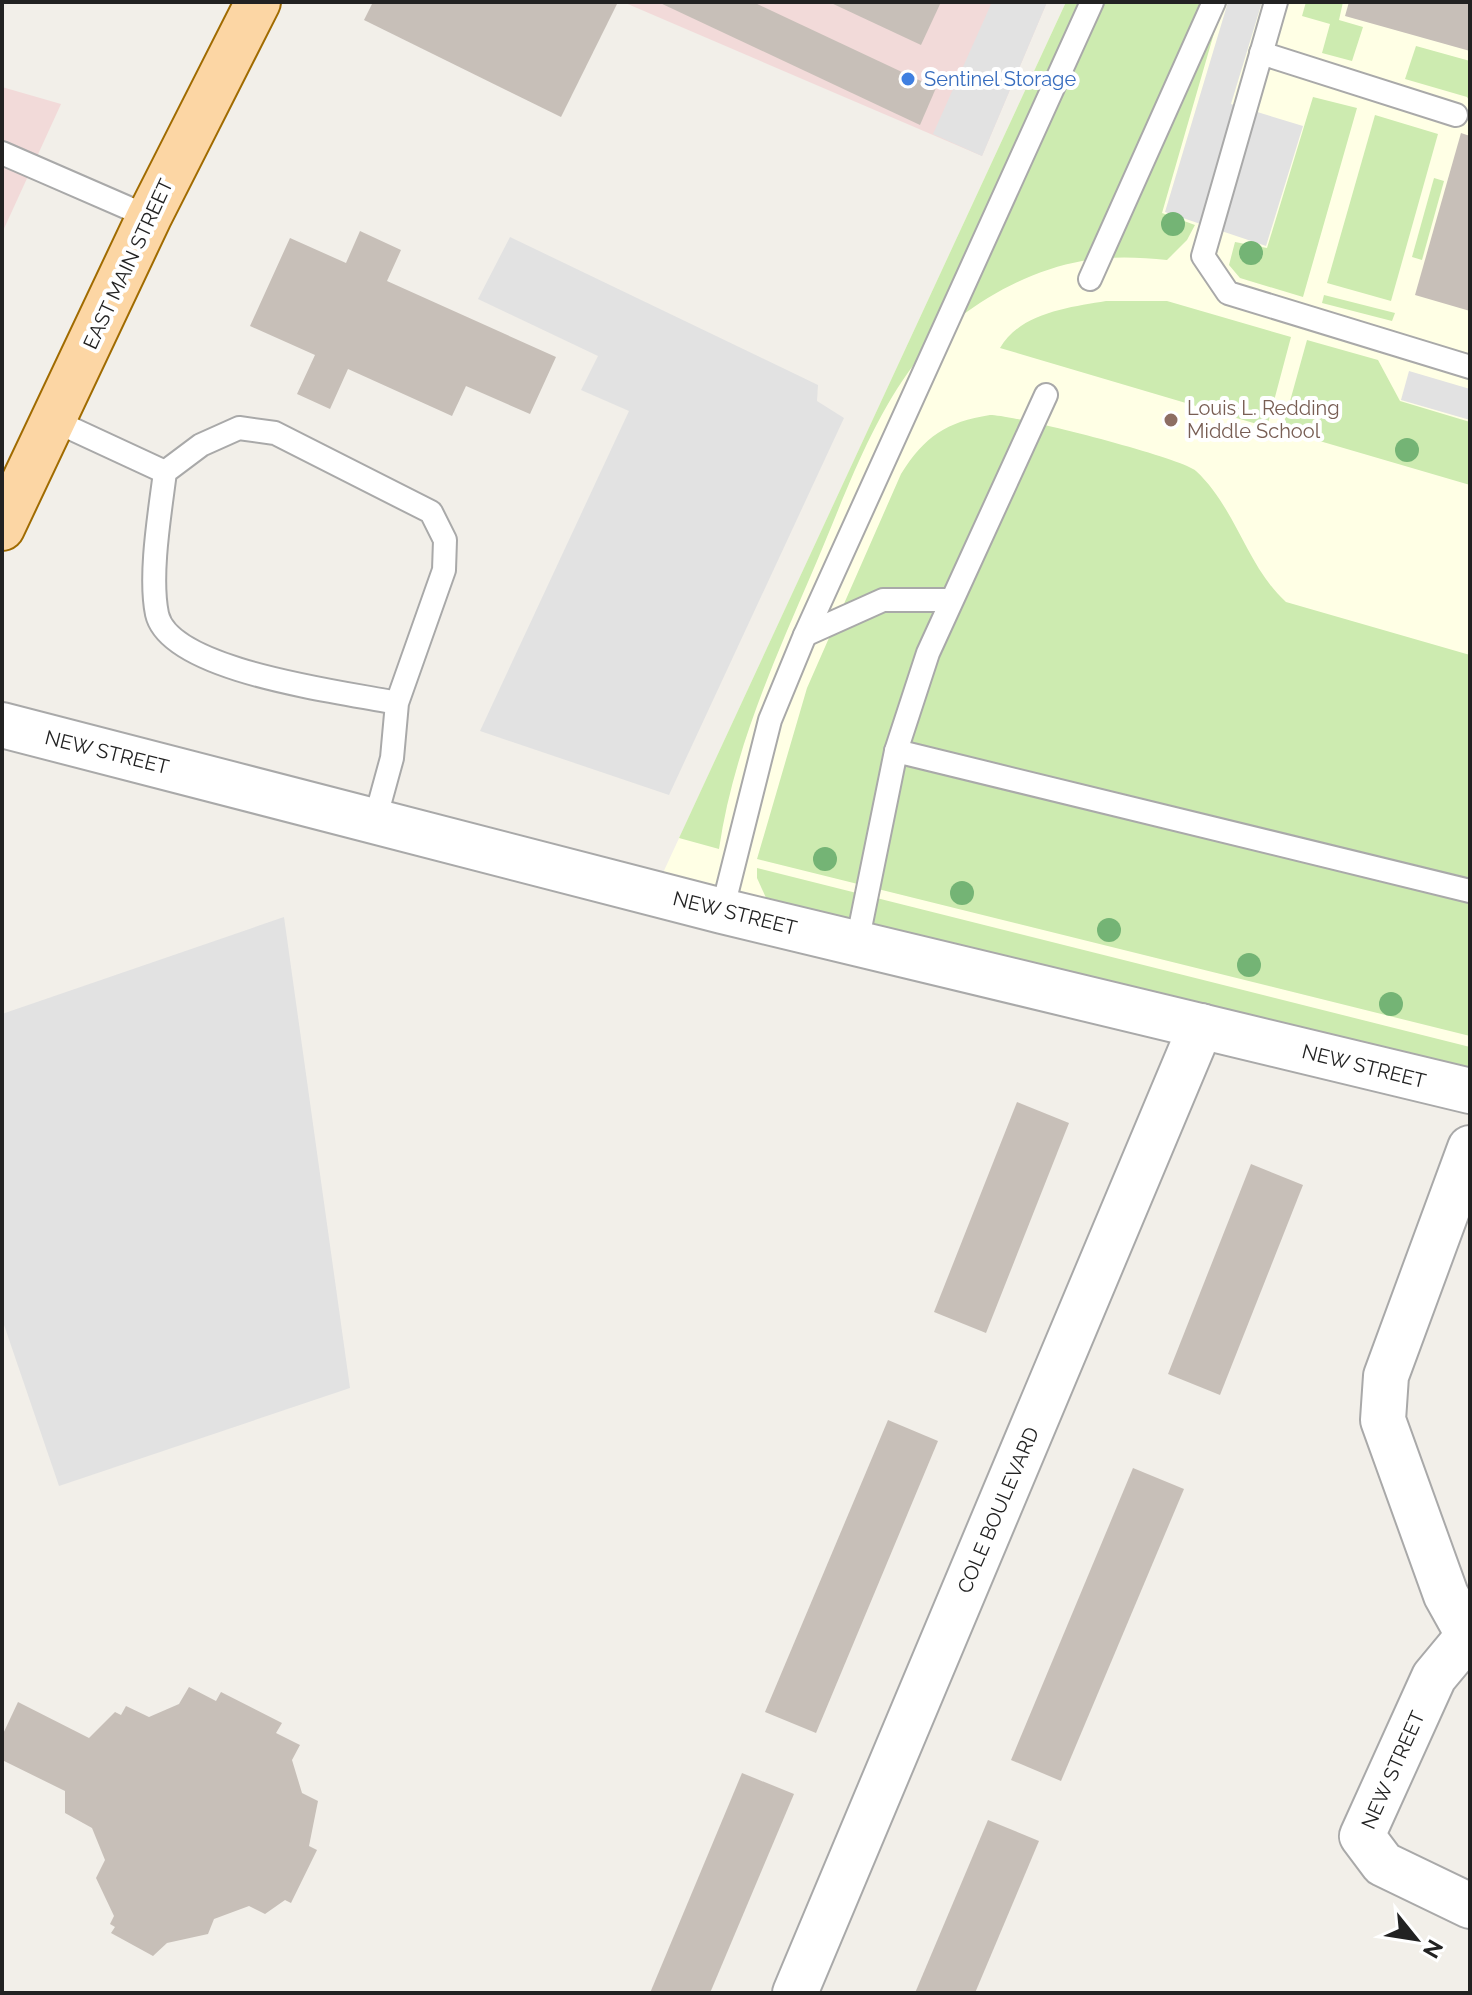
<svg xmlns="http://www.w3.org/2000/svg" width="1472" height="1995" font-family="Raleway,sans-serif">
	<rect width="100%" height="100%" fill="#f2efe9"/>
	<g fill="#f2dad9">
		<polygon points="623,2 1047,2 982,156"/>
		<polygon points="2,87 61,104 2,233"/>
	</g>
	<polygon fill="#ffffe5" points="1066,2 1470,2 1470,1074 662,875"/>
	<g fill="#cdebb0">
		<path d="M1066 2H1223L1162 213 1195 225 1187 240 1167 260C1139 257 1109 256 1082 261 1021 272 952 312 915 363 868 425 842 504 811 575 773 663 733 753 719 849L679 838Z"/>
		<polygon points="1306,2 1343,2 1339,20 1363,27 1352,61 1322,53 1330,24 1302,16"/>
		<polygon points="1416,46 1470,61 1470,102 1467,97 1405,79"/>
		<polygon points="1313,97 1357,108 1303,297 1240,278 1229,265 1235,242 1267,248"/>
		<polygon points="1375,115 1438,134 1391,301 1327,283"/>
		<polygon points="1434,178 1444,181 1422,260 1412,257"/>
		<polygon points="1324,295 1395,313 1392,321 1322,303"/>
		<path d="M1106 301H1167L1291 337 1267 427 1000 348C1020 313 1070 307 1106 301Z"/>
		<polygon points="1307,340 1378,360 1400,401 1470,422 1470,485 1282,430"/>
		<path d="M990 415C1015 415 1182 458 1196 471 1236 508 1247 567 1286 602L1470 655V1036L757 859 807 688 901 474C925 436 946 422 990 415Z"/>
		<polygon points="757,868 1470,1047 1470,1072 767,900 757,878"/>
	</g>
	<g fill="#e2e2e2">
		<polygon points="992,2 1047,2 982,156 933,134"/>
		<polygon points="1228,2 1262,2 1231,104 1303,126 1266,246 1165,212"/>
		<polygon points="510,237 818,385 817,401 844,418 669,795 480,731 629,411 581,390 598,356 478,299"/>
		<polygon points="1409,371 1470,389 1470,420 1401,400"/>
		<polygon points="284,917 350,1388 59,1486 2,1319 2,1014"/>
	</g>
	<g fill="#c7bfb8">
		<polygon points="373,2 618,2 561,117 364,20"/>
		<polygon points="658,2 753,2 936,88 920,125"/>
		<polygon points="829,2 941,2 921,45"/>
		<polygon points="1349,2 1470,2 1470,51 1345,16"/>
		<polygon points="1461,133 1470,136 1470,311 1415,295"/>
		<polygon points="360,231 401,250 387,281 556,357 530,414 466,386 452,416 348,369 330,409 297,394 315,355 250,326 290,238 346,263"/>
		<polygon points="1017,1102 1069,1123 986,1333 934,1312"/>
		<polygon points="1251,1164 1303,1185 1220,1395 1168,1374"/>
		<polygon points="888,1420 938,1441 816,1733 765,1712"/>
		<polygon points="1133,1468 1184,1489 1061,1781 1011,1760"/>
		<polygon points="189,1687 216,1701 221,1692 282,1723 276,1733 300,1745 292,1760 302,1793 318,1801 309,1846 317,1850 291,1903 285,1900 265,1914 249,1906 214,1919 208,1934 167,1943 153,1956 111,1933 115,1927 110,1924 114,1916 96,1878 105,1860 92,1828 65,1813 65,1791 2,1760 2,1736 18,1702 89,1738 115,1712 121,1715 126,1706 149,1717 179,1704"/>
		<polygon points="742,1773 794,1794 710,1993 650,1993"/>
		<polygon points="988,1820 1039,1841 975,1993 915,1993"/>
	</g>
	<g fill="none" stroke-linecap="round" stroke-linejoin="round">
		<defs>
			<g id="service">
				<polyline points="1276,2 1203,256 1228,293 1470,367"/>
				<polyline points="1261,53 1456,115"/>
				<polyline points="2,153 149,217"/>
				<polyline points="1090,279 1214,2"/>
				<polyline points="55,421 165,472"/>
				<polyline points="805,635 883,600 951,600"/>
				<polyline points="896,751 1470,891"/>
				<path d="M375 820 392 758 397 703 444 570 445 540 431 512 275 433 239 428 201 445 165 472C160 512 149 575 157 614 170 672 344 692 397 703"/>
				<polyline points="722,911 770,720 805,635 1092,2"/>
				<polyline points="857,943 896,751 928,653 1046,395"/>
			</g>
			<g id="minor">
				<polyline points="2,725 722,911 1470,1091"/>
				<polyline points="1470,1148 1386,1376 1383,1420 1446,1595 1470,1638"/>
				<polyline points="1468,1636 1434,1677 1362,1836 1383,1864 1470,1906"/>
				<polyline points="795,1993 1201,1026"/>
			</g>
			<polyline id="primary" points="2,528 149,217 258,2"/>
		</defs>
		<use href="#service" stroke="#a9a9a9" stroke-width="26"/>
		<use href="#minor" stroke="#a9a9a9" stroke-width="48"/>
		<use href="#primary" stroke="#a06b00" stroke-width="48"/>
		<use href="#service" stroke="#fff" stroke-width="22"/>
		<use href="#minor" stroke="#fff" stroke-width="44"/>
		<use href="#primary" stroke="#fcd6a4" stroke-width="44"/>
	</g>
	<g fill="#74b475">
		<circle cx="1173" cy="224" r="12"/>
		<circle cx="1251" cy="253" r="12"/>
		<circle cx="1407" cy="450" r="12"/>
		<circle cx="825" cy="859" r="12"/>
		<circle cx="962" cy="893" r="12"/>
		<circle cx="1109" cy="930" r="12"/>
		<circle cx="1249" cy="965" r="12"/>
		<circle cx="1391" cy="1004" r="12"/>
	</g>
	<circle fill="#3f7fe0" stroke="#fff" stroke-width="3" cx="908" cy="79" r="8"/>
	<circle fill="#8d6e63" stroke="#fff" stroke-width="3" cx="1171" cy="420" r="8"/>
	<g text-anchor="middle" stroke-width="8" stroke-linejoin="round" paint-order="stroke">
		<g font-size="20" fill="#366cbe" stroke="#fff" text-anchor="start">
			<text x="924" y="86">Sentinel Storage</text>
		</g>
		<g font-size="20" fill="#222" stroke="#fff">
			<text transform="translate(128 264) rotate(-65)" y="7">EAST MAIN STREET</text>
			<text transform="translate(107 752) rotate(14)" y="7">NEW STREET</text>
			<text transform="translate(735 913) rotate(14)" y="7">NEW STREET</text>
			<text transform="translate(1364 1066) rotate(14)" y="7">NEW STREET</text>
			<text transform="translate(998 1510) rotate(-67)" y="7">COLE BOULEVARD</text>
			<text transform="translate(1393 1770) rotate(-66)" y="7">NEW STREET</text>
		</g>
		<g font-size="20" fill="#785e54" stroke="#fff" text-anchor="start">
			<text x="1187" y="415">Louis L. Redding<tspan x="1187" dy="23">Middle School</tspan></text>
		</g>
	</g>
	<rect width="1472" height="1995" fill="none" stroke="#222222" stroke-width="8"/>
	<g transform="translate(1416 1939) rotate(120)" stroke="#ffffff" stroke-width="6" paint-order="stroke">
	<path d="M0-6L14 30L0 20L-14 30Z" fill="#222222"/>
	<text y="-12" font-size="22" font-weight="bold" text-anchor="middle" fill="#222222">N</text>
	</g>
</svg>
